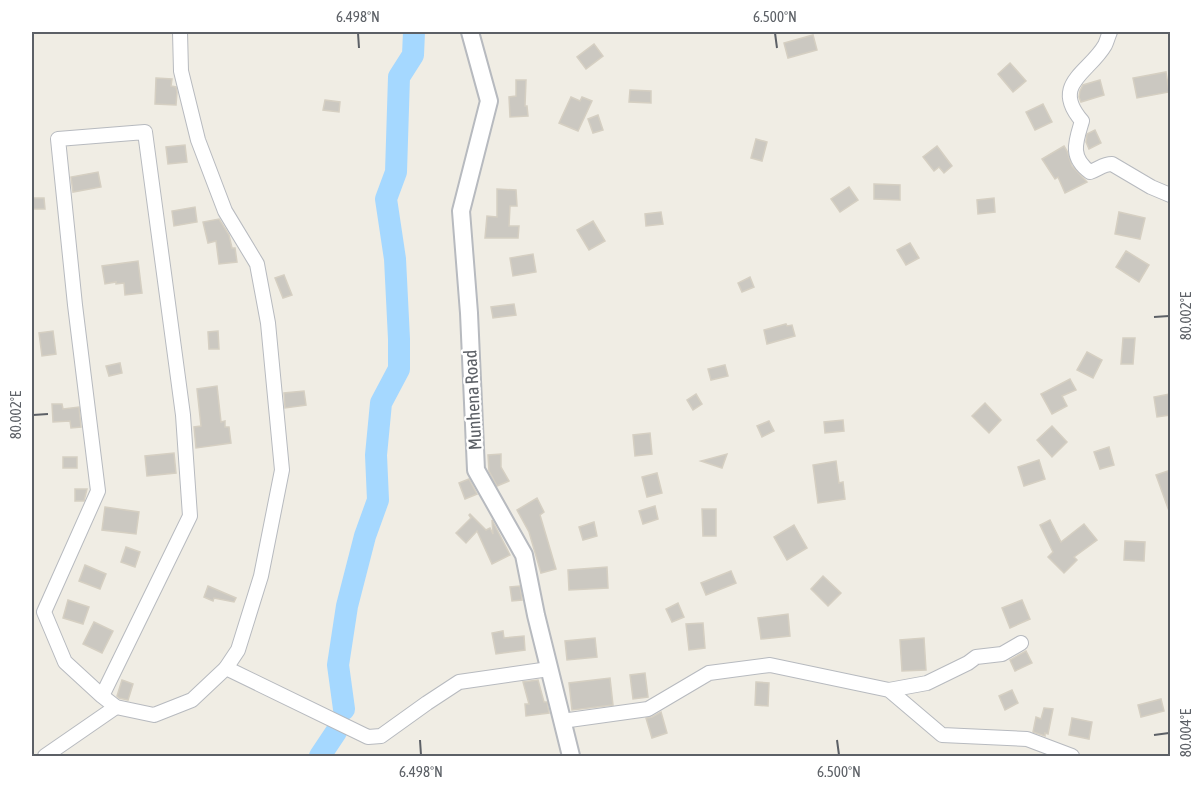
<svg xmlns="http://www.w3.org/2000/svg" width="1202" height="788" font-family="'Asap Condensed',sans-serif">
	<rect width="100%" height="100%" fill="#f0ede4"/>
	<g fill="none" stroke-linecap="round" stroke-linejoin="round">
		<g stroke="#a5d8ff" stroke-width="22">
			<polyline points="344,709 338,665 347,606 365,536 378,500 376,455 381,403 399,369 399,339 395,259 386,199 396,172 399,77 413,55 414,32"/>
			<polyline points="320,756 336,732"/>
		</g>
	</g>
	<g fill="#cbc8c1" stroke="#d5cfc2" stroke-width="1.5">
		<polygon points="813,35 817,50 788,58 784,43"/>
		<polygon points="594,44 603,56 586,69 577,57"/>
		<polygon points="1010,63 1026,81 1013,92 998,74"/>
		<polygon points="1166,72 1169,92 1137,98 1133,78"/>
		<polygon points="156,78 172,79 171,86 176,87 177,92 176,105 155,104"/>
		<polygon points="516,80 526,80 525,106 527,106 528,116 510,117 509,97 516,96"/>
		<polygon points="1100,80 1104,95 1081,102 1079,97 1080,91 1083,85"/>
		<polygon points="630,90 651,91 651,103 629,102"/>
		<polygon points="571,97 580,101 582,97 592,101 578,131 559,123"/>
		<polygon points="325,100 340,102 339,112 323,110"/>
		<polygon points="1043,104 1052,122 1035,130 1026,112"/>
		<polygon points="598,115 603,130 593,133 588,119"/>
		<polygon points="1095,130 1101,143 1089,149 1086,142 1087,134"/>
		<polygon points="756,139 767,142 762,161 751,158"/>
		<polygon points="185,145 187,162 168,164 166,147"/>
		<polygon points="937,146 952,166 944,173 939,167 934,171 923,157"/>
		<polygon points="1064,146 1067,151 1072,166 1087,182 1065,193 1058,177 1055,179 1042,159"/>
		<polygon points="98,172 101,187 73,192 71,177"/>
		<polygon points="874,184 900,185 900,200 874,199"/>
		<polygon points="849,187 858,200 840,212 831,199"/>
		<polygon points="497,189 516,190 517,206 510,206 509,226 519,226 518,238 485,238 487,216 497,217"/>
		<polygon points="32,198 44,198 45,209 32,209"/>
		<polygon points="994,198 995,212 978,214 977,200"/>
		<polygon points="195,207 197,222 174,226 172,211"/>
		<polygon points="661,212 663,224 646,226 645,214"/>
		<polygon points="1119,212 1145,218 1140,239 1115,234"/>
		<polygon points="219,219 229,235 232,248 235,248 237,262 219,264 216,241 208,243 203,222"/>
		<polygon points="593,221 605,241 589,250 577,230"/>
		<polygon points="910,243 919,258 906,265 897,250"/>
		<polygon points="1126,251 1149,265 1139,282 1116,267"/>
		<polygon points="533,254 536,272 513,276 510,258"/>
		<polygon points="138,261 142,293 125,295 124,283 116,284 116,282 105,284 102,266"/>
		<polygon points="284,275 292,295 283,298 275,278"/>
		<polygon points="750,277 754,287 742,292 738,283"/>
		<polygon points="514,304 516,315 493,318 491,307"/>
		<polygon points="786,324 787,326 792,325 795,336 767,344 764,330"/>
		<polygon points="53,331 56,354 42,356 39,333"/>
		<polygon points="218,331 219,349 209,349 208,332"/>
		<polygon points="1123,338 1135,338 1133,364 1121,364"/>
		<polygon points="1087,352 1102,360 1093,378 1077,370"/>
		<polygon points="120,363 122,373 109,376 106,366"/>
		<polygon points="725,365 728,376 711,380 708,369"/>
		<polygon points="1070,379 1076,390 1062,396 1067,406 1052,414 1041,394"/>
		<polygon points="217,386 221,422 225,421 225,427 229,427 231,443 196,448 194,427 201,426 197,389"/>
		<polygon points="304,391 306,405 285,408 284,393"/>
		<polygon points="696,394 702,404 693,410 687,400"/>
		<polygon points="1170,394 1170,415 1157,417 1154,397"/>
		<polygon points="985,403 1001,420 989,433 972,416"/>
		<polygon points="52,404 62,404 63,409 79,407 81,427 71,428 70,421 53,422"/>
		<polygon points="843,420 844,431 825,433 824,422"/>
		<polygon points="769,421 774,431 762,437 757,426"/>
		<polygon points="1052,426 1067,442 1052,457 1037,440"/>
		<polygon points="650,433 652,454 635,456 633,435"/>
		<polygon points="1109,447 1114,465 1100,469 1094,452"/>
		<polygon points="174,453 176,473 147,476 145,456"/>
		<polygon points="501,454 501,467 509,481 497,486 489,471 488,455"/>
		<polygon points="727,454 722,468 701,461"/>
		<rect x="63" y="457" width="14" height="11"/>
		<polygon points="1039,460 1045,479 1024,486 1018,467"/>
		<polygon points="836,461 839,483 843,482 845,499 818,503 813,465"/>
		<polygon points="1168,471 1170,478 1170,510 1169,511 1156,475"/>
		<polygon points="657,473 662,493 647,497 642,477"/>
		<polygon points="469,479 477,494 465,499 459,483"/>
		<polygon points="75,489 87,489 84,501 75,501"/>
		<polygon points="537,498 544,512 540,515 556,569 541,573 529,532 517,510"/>
		<polygon points="655,506 658,519 643,524 639,511"/>
		<polygon points="105,507 139,512 136,534 102,530"/>
		<polygon points="702,509 716,509 716,536 703,536"/>
		<polygon points="470,514 486,530 490,528 493,534 492,520 510,555 492,564 477,531 466,543 456,533 471,518 469,515"/>
		<polygon points="1050,520 1061,542 1084,524 1097,540 1074,557 1077,560 1064,573 1048,557 1053,552 1040,525"/>
		<polygon points="594,522 597,536 583,540 579,527"/>
		<polygon points="794,525 807,548 787,560 774,537"/>
		<polygon points="1125,541 1145,542 1144,561 1124,560"/>
		<polygon points="126,547 140,552 135,567 121,562"/>
		<polygon points="85,565 106,574 100,589 79,581"/>
		<polygon points="607,567 608,588 569,590 568,570"/>
		<polygon points="731,571 736,583 706,595 701,583"/>
		<polygon points="823,576 841,593 828,606 811,589"/>
		<polygon points="208,586 236,598 234,602 214,598 213,601 204,597"/>
		<polygon points="520,586 522,600 512,601 510,587"/>
		<polygon points="68,600 89,607 83,624 63,618"/>
		<polygon points="1022,600 1030,619 1010,628 1002,608"/>
		<polygon points="678,603 684,617 672,622 666,609"/>
		<polygon points="788,614 790,636 761,639 758,618"/>
		<polygon points="94,622 113,631 102,653 83,644"/>
		<polygon points="703,623 705,648 689,650 686,624"/>
		<polygon points="503,631 504,638 524,636 525,650 496,654 492,633"/>
		<polygon points="595,638 597,657 567,660 565,641"/>
		<polygon points="924,638 926,670 902,671 900,640"/>
		<polygon points="1026,651 1032,663 1015,671 1010,660"/>
		<polygon points="645,673 648,697 633,699 630,675"/>
		<polygon points="610,678 613,705 572,710 569,683"/>
		<polygon points="122,680 133,684 128,700 119,698 117,696"/>
		<polygon points="538,680 544,702 547,702 549,713 526,716 525,704 529,704 523,682"/>
		<polygon points="756,682 769,683 768,706 755,705"/>
		<polygon points="1012,690 1018,703 1005,710 999,696"/>
		<polygon points="1161,699 1164,711 1141,717 1138,705"/>
		<polygon points="1044,708 1053,709 1048,734 1045,733 1045,736 1033,732 1036,717 1041,719"/>
		<polygon points="661,712 667,733 652,738 646,718 652,717"/>
		<polygon points="1072,718 1092,722 1089,739 1069,735"/>
	</g>
	<g fill="none" stroke-linecap="round" stroke-linejoin="round">
		<defs>
			<g id="minor">
				<polyline points="180,32 181,71 198,140 225,211 257,264 268,323 282,470 261,576 238,650 226,668"/>
				<path d="M1110 32C1108 36 1107 41 1105 45 1089 73 1050 84 1082 121 1076 141 1069 157 1090 172 1099 169 1103 164 1112 164L1151 187 1170 195"/>
				<polyline points="889,690 927,683 968,663 976,657 1002,654 1021,643"/>
				<polyline points="102,696 65,662 44,612 98,491 75,305 58,139 145,132 183,415 190,516 102,696 116,707 154,715 192,700 226,668 368,737 381,736 427,703 459,682 549,669"/>
				<polyline points="562,721 648,709 709,673 770,665 889,690 942,735 1027,739 1072,756"/>
				<polyline points="45,756 116,707"/>
			</g>
			<polyline id="tertiary" points="470,32 489,101 461,211 469,313 476,470 524,555 536,615 571,756"/>
		</defs>
		<use href="#minor" stroke="#b7babf" stroke-width="16"/>
		<use href="#tertiary" stroke="#b7babf" stroke-width="20"/>
		<use href="#minor" stroke="#fff" stroke-width="14"/>
		<use href="#tertiary" stroke="#fff" stroke-width="16"/>
	</g>
	<path fill="none" stroke="#5c6066" stroke-width="2" d="M358 33 359 48M775 33 777 48M1154 317 1169 316M33 415 48 414M1154 735 1169 733M420 740 421 755M837 740 839 755"/>
	<g text-anchor="middle" stroke-width="4.5" stroke-linejoin="round" paint-order="stroke">
		<g font-size="18" fill="#5c6066" stroke="#fff">
			<text transform="translate(473 400) rotate(-93)" y="6">Munhena Road</text>
		</g>
	</g>
	<rect width="1202" height="788" fill="none" stroke="#ffffff" stroke-width="66"/>
	<rect x="33" y="33" width="1136" height="722" fill="none" stroke="#5c6066" stroke-width="2"/>
	<g font-size="15" text-anchor="middle" fill="#5c6066">
		<text x="358" y="22">6.498°N</text>
		<text x="775" y="22">6.500°N</text>
		<text transform="translate(1186 316) rotate(-90)" y="5">80.002°E</text>
		<text transform="translate(16 415) rotate(-90)" y="5">80.002°E</text>
		<text transform="translate(1186 733) rotate(-90)" y="5">80.004°E</text>
		<text x="421" y="777">6.498°N</text>
		<text x="839" y="777">6.500°N</text>
	</g>
</svg>
